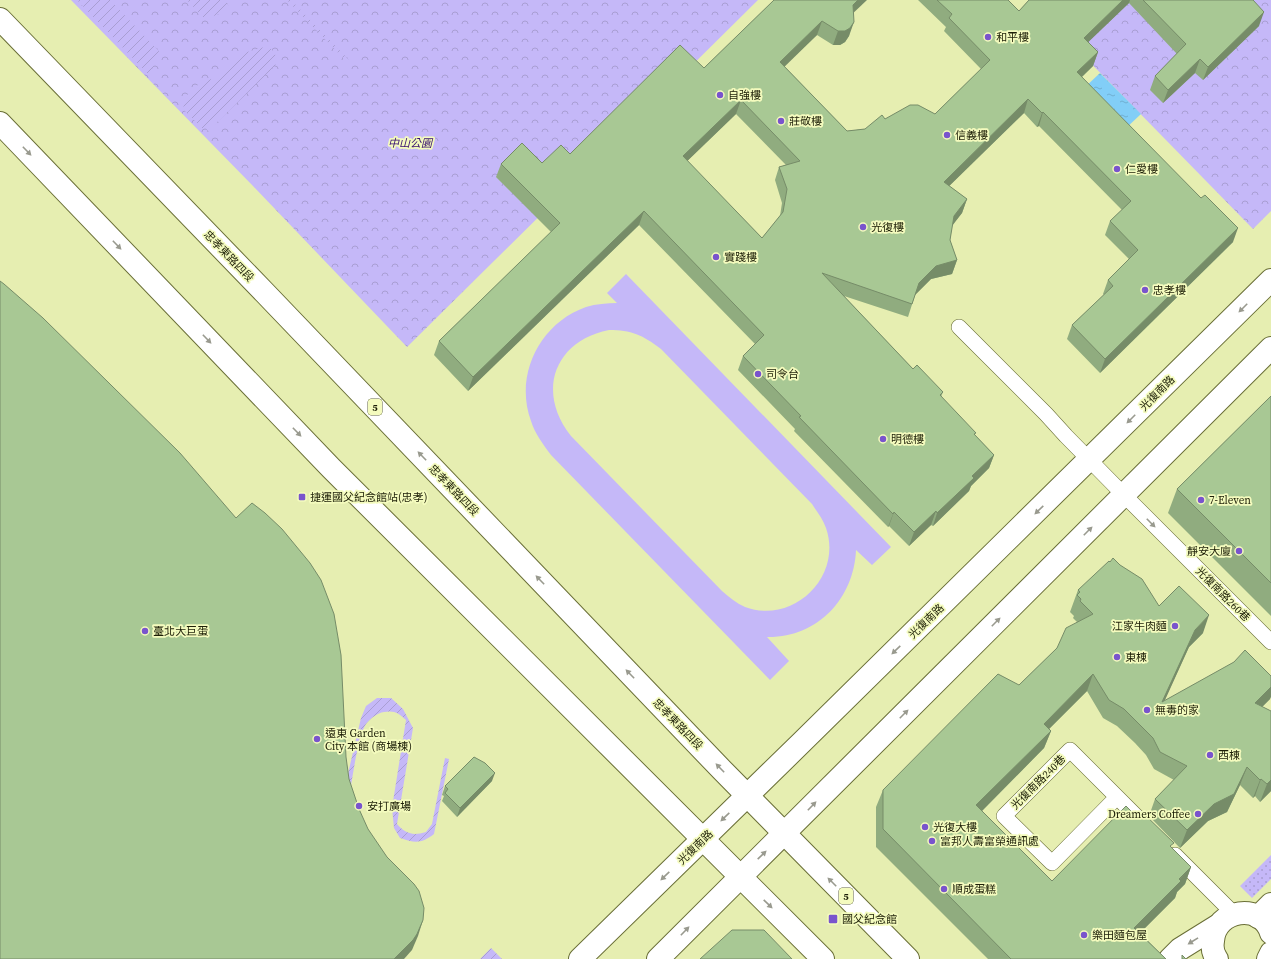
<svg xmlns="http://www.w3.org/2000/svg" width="1271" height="959" font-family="'Source Serif 4','Noto Sans TC',serif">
	<defs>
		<pattern id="grass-dots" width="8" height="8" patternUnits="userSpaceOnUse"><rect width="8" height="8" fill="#c5b8f8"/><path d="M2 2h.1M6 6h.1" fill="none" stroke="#a99ed3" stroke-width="1.8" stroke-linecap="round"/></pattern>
		<pattern id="park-crowns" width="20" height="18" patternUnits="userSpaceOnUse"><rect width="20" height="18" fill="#c5b8f8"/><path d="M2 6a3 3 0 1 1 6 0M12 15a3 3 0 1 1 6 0" fill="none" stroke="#a99ed3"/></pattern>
		<pattern id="garden-furrows" width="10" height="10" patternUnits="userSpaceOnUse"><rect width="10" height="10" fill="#c5b8f8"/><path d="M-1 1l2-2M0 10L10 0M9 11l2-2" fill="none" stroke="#a99ed3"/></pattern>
		<pattern id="water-ripples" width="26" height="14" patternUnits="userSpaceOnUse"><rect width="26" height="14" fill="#82cef7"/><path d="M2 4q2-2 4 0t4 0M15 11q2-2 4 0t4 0" fill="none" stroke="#70b0d2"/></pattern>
	</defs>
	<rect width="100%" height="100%" fill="#e6eeb1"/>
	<polygon fill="url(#grass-dots)" points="1271,855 1271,879 1252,898 1240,886"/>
	<g fill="url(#park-crowns)">
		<polygon points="71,0 758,0 407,347 253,186"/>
		<polygon points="1029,0 1271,0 1271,211 1253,229"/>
	</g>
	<g fill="url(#garden-furrows)">
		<polygon points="77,0 110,0 159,51 150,76"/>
		<polygon points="187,0 224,0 230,7 225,12 205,19"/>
		<polygon points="287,0 291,0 349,60 347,62"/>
		<path d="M268 46C275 53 278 55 275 66L208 131 205 127 203 129 183 109 186 96 201 82 215 78 240 54Z"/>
		<path d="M377 698H391L403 709 413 728 397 824C406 834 413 836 426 832L432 824 445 758 449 759 434 834C421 844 415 843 400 838L394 828 392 808 406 720C399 713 394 710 384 712 377 713 371 718 366 724 358 735 353 776 350 791L343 795 361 718 366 706Z"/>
		<polygon points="491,948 502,959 480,959"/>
	</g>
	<path fill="#c5b8f8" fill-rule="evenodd" d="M626 274 891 547 872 565 856 550C854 599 817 638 767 637L789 661 770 680 551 455C543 444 535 434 531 421 514 375 540 323 586 307 596 304 607 303 617 303L607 293ZM609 330C631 330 643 335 661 349L812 504C817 512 823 519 826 528 843 577 793 625 745 607 736 603 729 597 722 591L571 436C536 392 554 341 609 330Z"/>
	<polygon fill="url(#water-ripples)" points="1100,73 1141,114 1124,130 1083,89"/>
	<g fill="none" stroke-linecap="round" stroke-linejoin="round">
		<defs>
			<g id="lane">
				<polyline points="959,327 1046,414 1066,436 1124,495 1271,642"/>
				<polyline points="1117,797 1052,863 1004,816 1070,750 1140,820"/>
				<polyline points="1175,855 1234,914"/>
			</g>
			<g id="street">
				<polyline points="1258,917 1271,904"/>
				<polyline points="1170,959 1180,949 1217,926"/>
				<path d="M1217 959C1213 954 1212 947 1213 941 1215 909 1262 902 1271 933"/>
				<polyline points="1268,959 1271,953"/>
			</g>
			<g id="secondary">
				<polyline points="580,959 802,742 1271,280"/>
				<polyline points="658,959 1271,348"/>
			</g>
			<g id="primary">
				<polyline points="0,19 265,293 722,770 908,959"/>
				<polyline points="0,123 331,468 823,959"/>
			</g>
		</defs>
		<use href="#lane" stroke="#6a6f37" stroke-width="16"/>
		<use href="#street" stroke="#6a6f37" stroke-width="24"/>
		<use href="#secondary" stroke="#6a6f37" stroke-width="24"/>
		<use href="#primary" stroke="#6a6f37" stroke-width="24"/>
		<use href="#lane" stroke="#fff" stroke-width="15"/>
		<use href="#street" stroke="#fff" stroke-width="22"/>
		<use href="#secondary" stroke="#fff" stroke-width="22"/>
		<use href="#primary" stroke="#fff" stroke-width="22"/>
	</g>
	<g fill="#90ac7f" fill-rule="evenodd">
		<path d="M774 0 853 13 849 36 845 42 840 45H833L817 35 784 66 847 131 865 129 885 119 935 114 981 69 944 31 946 27 918 0H1008L1019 11 1029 0H1253L1259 26 1203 80 1195 73 1163 103 1150 90 1155 76 1177 54 1129 3 1088 42 1098 52 1093 66 1082 77 1233 242 1100 373 1067 339 1072 325 1104 295 1103 294 1108 280 1129 259 1105 235 1110 221 1122 210 1039 126 1037 127 1024 113 949 186 967 199 962 213 952 225 950 240 957 260 952 274 931 279 915 295 908 317 844 296 913 369 943 392 941 397 975 435 994 455 989 468 971 486 969 491 933 526 931 525 909 546 889 526 888 527 794 431 795 429 738 370 743 356 755 344 639 225 468 391 434 355 439 341 551 232 496 177 501 164 542 163 570 154 704 68ZM736 114 786 165 779 167 775 180 782 203 780 216 762 238 687 161Z"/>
		<polygon points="1271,396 1271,616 1168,513 1177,489"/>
		<polygon points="1078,590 1159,606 1203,633 1189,647 1164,701 1270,699 1262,707 1271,791 1260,802 1255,796 1253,798 1240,785 1227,812 1208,821 1180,848 1149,816 1155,799 1174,780 1154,769 1146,755 1135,743 1117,726 1103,718 1087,691 1049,729 1051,731 1044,748 982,811 1052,881 1137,817 1172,848 1191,867 1185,884 1177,892 1175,898 1140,933 1166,959 988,959 876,847 876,807 883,790 1019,685 1057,648 1077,622 1073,618 1074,616 1070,612"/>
		<polygon points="492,781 457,817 442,801 444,796 442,795 445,786"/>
	</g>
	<g fill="#768c68">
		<polygon points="858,0 867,0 848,18 853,5"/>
		<polygon points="1123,0 1130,0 1129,3 1079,51 1084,38"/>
		<polygon points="1264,12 1259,26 1203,80 1208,67"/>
		<polygon points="822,21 817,35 775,76 780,62"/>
		<polygon points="854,22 849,36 845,42 840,45 833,45 838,31"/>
		<polygon points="1098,52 1093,66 1072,86 1077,72"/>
		<polygon points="1200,59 1195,73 1163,103 1168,90"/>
		<polygon points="1028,99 1024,113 939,196 944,182"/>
		<polygon points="741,100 736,114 678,170 683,156"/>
		<polygon points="1043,112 1039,126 1037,127 1042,113"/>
		<polygon points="967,199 962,213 949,230 954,216"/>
		<polygon points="644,211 639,225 468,391 473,377"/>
		<polygon points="1238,228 1233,242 1100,373 1105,359"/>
		<polygon points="957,260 952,274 931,279 914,296 919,283 936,266"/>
		<polygon points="994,455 989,468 971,486 969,491 933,526 937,513 972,476"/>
		<polygon points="936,511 931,525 909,546 914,532"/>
		<polygon points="894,512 889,526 888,527 893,514"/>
		<polygon points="1209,615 1203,633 1189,647 1156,720 1162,702 1195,630"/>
		<polygon points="1093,674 1087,691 1037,741 1044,724"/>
		<polygon points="1271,687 1271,697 1270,699 1249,720 1255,703"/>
		<polygon points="1051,731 1044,748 970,823 976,805"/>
		<polygon points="1247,767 1240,785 1227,812 1208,821 1180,848 1187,830 1214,804"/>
		<polygon points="495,773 492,781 457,817 460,808"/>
		<polygon points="1261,779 1255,796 1253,798 1260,780"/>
		<polygon points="1271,780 1271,791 1260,802 1267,784"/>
		<polygon points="1191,867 1185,884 1177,892 1175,898 1128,945 1134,928"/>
		<polygon points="423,920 418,936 412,950 404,959 394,959"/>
	</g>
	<g fill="#a8c894" stroke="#768c68" fill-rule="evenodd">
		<path d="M774 0H858L853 5 854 22 850 28 845 31H838L822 21 780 62 847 131 865 129 882 115 885 119 910 105H918L935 114 990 60 949 18 952 14 937 0H1008L1019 11 1029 0H1123L1084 38 1098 52 1077 72 1201 198 1205 195 1238 228 1105 359 1072 325 1113 286 1108 280 1138 250 1110 221 1131 201 1043 112 1042 113 1028 99 944 182 967 199 954 216 950 240 957 260 936 266 919 283 912 304 822 273 913 369 917 365 943 392 940 395 976 433 974 434 994 455 972 476 974 478 937 513 936 511 914 532 894 512 893 514 799 417 801 416 743 356 764 335 644 211 473 377 439 341 560 223 501 164 522 143 542 163 561 145 570 154 680 45 704 68ZM741 100 800 161 779 167 787 189 783 212 762 238 683 156Z"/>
		<polygon points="1143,0 1253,0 1264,12 1208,67 1200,59 1168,90 1155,76 1186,44"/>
		<polygon points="0,281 4,284 43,318 180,453 236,518 252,503 265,513 282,529 310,563 321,580 334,614 341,655 346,757 349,779 359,809 368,829 387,857 414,884 419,891 424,908 423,920 417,934 413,940 394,959 0,959"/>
		<polygon points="1271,396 1271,583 1177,489"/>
		<polygon points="1113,558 1120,565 1142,579 1159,606 1179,586 1209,615 1195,630 1162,702 1234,662 1245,650 1271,676 1271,687 1255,703 1271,711 1271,780 1267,784 1261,779 1260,780 1247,767 1234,794 1214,804 1187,830 1155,799 1187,766 1160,752 1153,738 1124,709 1109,700 1093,674 1044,724 1051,731 976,805 1052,881 1126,806 1137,817 1142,812 1174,843 1170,846 1191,867 1179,879 1181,881 1134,928 1166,959 1011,959 883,829 883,790 998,674 1019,685 1057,648 1066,628 1093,614 1080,601 1081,599 1077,595 1080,592 1078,590 1109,561 1110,562"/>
		<polygon points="474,757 485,763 495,773 460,808 445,793 448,789 445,786"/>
		<polygon points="732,930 764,930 792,959 700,959"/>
		<polygon points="1182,955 1186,959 1182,959"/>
	</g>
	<defs><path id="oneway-solid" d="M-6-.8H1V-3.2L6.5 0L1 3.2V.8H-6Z"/></defs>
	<g fill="#999a8f">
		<use href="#oneway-solid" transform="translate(27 151) rotate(46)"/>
		<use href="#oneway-solid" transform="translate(117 245) rotate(46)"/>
		<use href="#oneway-solid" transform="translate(1243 308) rotate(135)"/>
		<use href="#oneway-solid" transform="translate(207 339) rotate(46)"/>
		<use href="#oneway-solid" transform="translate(1131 419) rotate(135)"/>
		<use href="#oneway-solid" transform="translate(297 432) rotate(46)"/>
		<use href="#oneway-solid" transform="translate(422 456) rotate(-134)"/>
		<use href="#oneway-solid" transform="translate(1039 510) rotate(136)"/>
		<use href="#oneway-solid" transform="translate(1151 523) rotate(45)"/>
		<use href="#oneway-solid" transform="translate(1088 531) rotate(-45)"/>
		<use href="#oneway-solid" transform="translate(540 580) rotate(-134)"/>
		<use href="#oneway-solid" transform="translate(996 622) rotate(-45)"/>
		<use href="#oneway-solid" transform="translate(896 650) rotate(136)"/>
		<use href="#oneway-solid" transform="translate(630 674) rotate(-134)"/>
		<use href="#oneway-solid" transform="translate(904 714) rotate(-45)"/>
		<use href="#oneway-solid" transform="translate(720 768) rotate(-134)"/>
		<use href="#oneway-solid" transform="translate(812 806) rotate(-46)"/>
		<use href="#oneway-solid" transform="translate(725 817) rotate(136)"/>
		<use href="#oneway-solid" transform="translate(762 855) rotate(-44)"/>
		<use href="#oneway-solid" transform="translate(665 876) rotate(136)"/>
		<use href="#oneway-solid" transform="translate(832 882) rotate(-135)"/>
		<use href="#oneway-solid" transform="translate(768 904) rotate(44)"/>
		<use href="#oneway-solid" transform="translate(685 931) rotate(-46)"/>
		<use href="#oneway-solid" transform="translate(1193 941) rotate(148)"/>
	</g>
	<g fill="#7954cd" stroke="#f4fbbe" stroke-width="1.5">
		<circle cx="988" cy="37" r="4"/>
		<circle cx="720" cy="95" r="4"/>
		<circle cx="781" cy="121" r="4"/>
		<circle cx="947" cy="135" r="4"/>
		<circle cx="1117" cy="169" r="4"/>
		<circle cx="863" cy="227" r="4"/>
		<circle cx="716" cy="257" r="4"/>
		<circle cx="1145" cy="290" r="4"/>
		<circle cx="758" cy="374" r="4"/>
		<circle cx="883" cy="439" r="4"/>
		<rect x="298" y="493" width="8" height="8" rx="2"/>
		<circle cx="1201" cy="500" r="4"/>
		<circle cx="1239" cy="551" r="4"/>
		<circle cx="1175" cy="626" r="4"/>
		<circle cx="145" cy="631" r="4"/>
		<circle cx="1117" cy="657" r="4"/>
		<circle cx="1147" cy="710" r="4"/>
		<circle cx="317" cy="739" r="4"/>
		<circle cx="1210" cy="755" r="4"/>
		<circle cx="359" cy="806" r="4"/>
		<circle cx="1198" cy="814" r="4"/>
		<circle cx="925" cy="827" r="4"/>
		<circle cx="932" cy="841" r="4"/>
		<circle cx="944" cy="889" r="4"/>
		<rect x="828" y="914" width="10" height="10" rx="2"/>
		<circle cx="1084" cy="935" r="4"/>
	</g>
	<g text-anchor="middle" stroke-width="3.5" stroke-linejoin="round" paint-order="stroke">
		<g fill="#f4fbbe" stroke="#5e613e" stroke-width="1">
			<rect x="368" y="399" width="14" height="16" rx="3"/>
			<rect x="839" y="888" width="14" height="16" rx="3"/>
		</g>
		<g font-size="10" font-weight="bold" fill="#1d1f07">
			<text x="375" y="411">5</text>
			<text x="846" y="900">5</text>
		</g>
		<g font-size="11" fill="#1d1f07" stroke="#f4fbbe" text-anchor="start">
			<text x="996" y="41">和平樓</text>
			<text x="728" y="99">自強樓</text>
			<text x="789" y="125">莊敬樓</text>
			<text x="955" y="139">信義樓</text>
			<text x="1125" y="173">仁愛樓</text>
			<text x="871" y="231">光復樓</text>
			<text x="724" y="261">實踐樓</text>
			<text x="1153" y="294">忠孝樓</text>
			<text x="766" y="378">司令台</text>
			<text x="891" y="443">明德樓</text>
			<text x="310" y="501">捷運國父紀念館站(忠孝)</text>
			<text x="1209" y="504">7-Eleven</text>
			<text x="1231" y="555" text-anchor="end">靜安大廈</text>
			<text x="1167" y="630" text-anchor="end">江家牛肉麵</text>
			<text x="153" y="635">臺北大巨蛋</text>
			<text x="1125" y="661">東棟</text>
			<text x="1155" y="714">無毒的家</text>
			<text x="325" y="737">遠東 Garden<tspan x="325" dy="13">City 本館 (商場棟)</tspan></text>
			<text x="1218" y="759">西棟</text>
			<text x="367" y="810">安打廣場</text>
			<text x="1190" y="818" text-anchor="end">Dreamers Coffee</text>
			<text x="933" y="831">光復大樓</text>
			<text x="940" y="845">富邦人壽富榮通訊處</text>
			<text x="952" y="893">順成蛋糕</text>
			<text x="842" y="923">國父紀念館</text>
			<text x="1092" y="939">樂田麵包屋</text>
		</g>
		<g font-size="11" font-style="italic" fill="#360d70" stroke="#f4fbbe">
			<text x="410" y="147">中山公園</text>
		</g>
		<g font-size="11" fill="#1d1f07" stroke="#f4fbbe">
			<text transform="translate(229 256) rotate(46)" y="4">忠孝東路四段</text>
			<text transform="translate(1157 393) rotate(-45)" y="4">光復南路</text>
			<text transform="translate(454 490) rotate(46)" y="4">忠孝東路四段</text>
			<text transform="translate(1223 594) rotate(45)" y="4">光復南路260巷</text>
			<text transform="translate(926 621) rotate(-44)" y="4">光復南路</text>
			<text transform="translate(678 724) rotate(46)" y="4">忠孝東路四段</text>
			<text transform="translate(1038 782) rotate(-45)" y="4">光復南路240巷</text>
			<text transform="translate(695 847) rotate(-44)" y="4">光復南路</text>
		</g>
	</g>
</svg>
